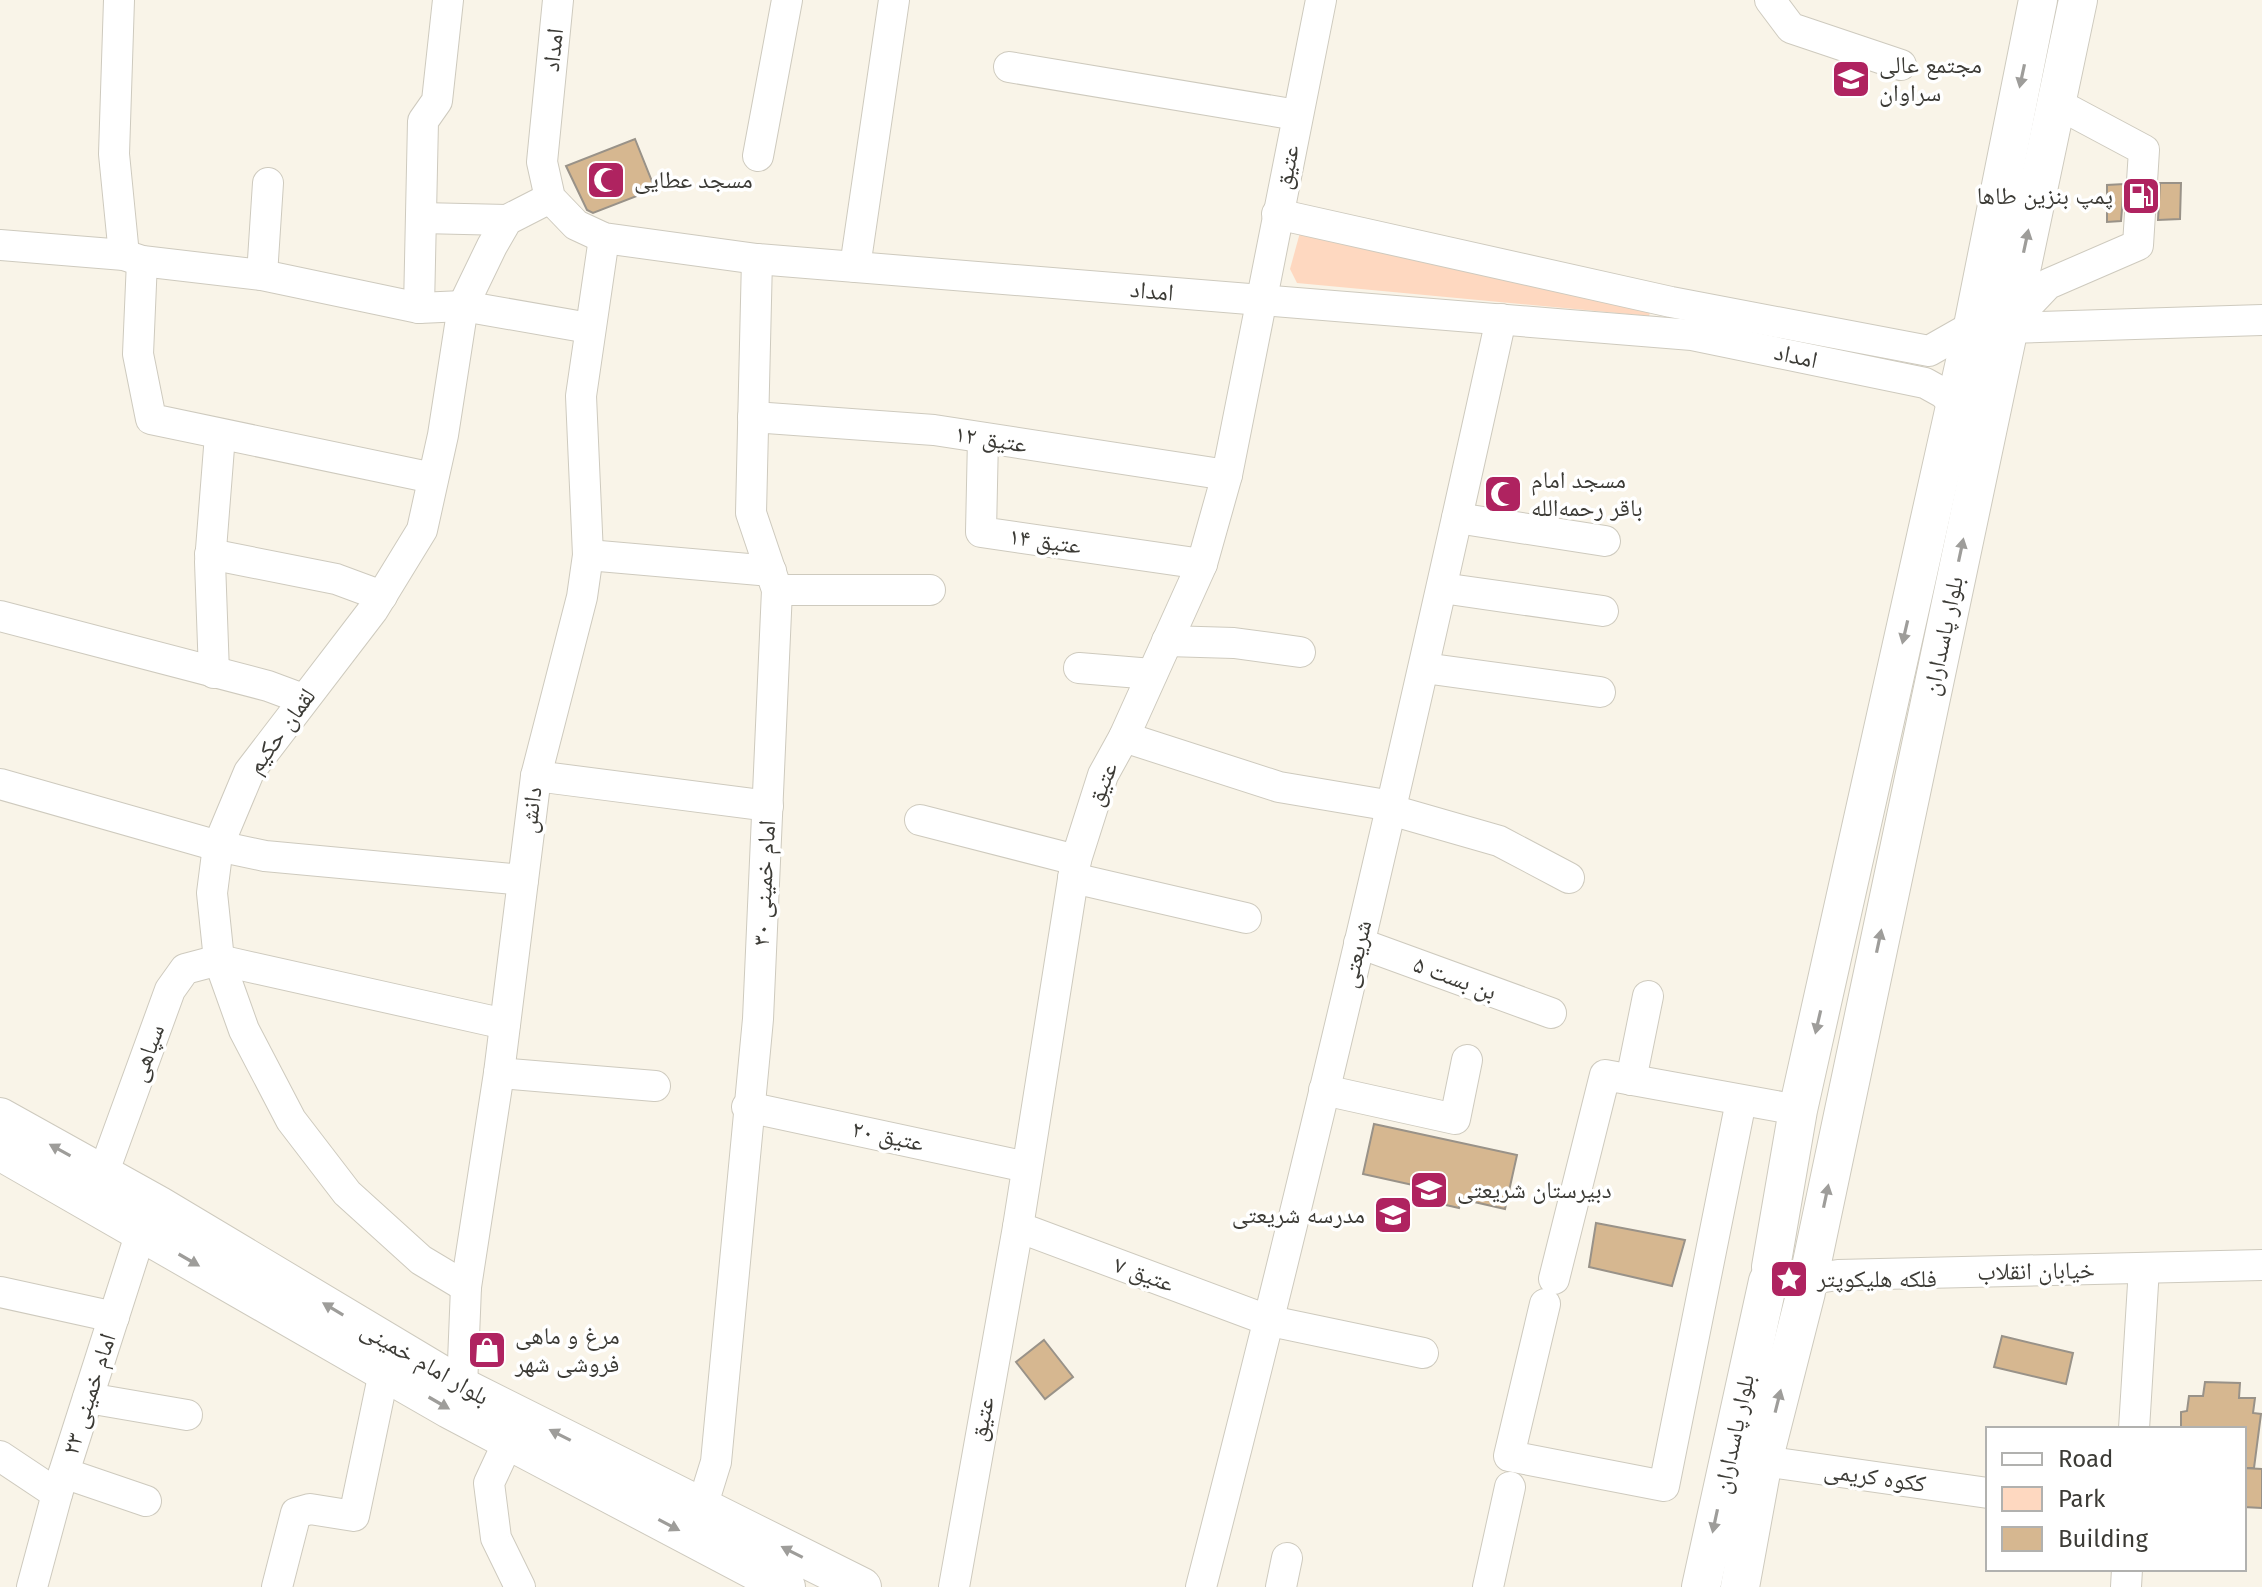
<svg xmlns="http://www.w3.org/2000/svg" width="2262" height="1587" font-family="'Fira Sans','Noto Naskh Arabic',sans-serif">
	<rect width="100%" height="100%" fill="#f9f4e8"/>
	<polygon fill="#fed8c0" points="1301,229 1652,305 1649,316 1297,283 1290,269"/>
	<g fill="#d6b790" stroke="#999288" stroke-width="2">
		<polygon points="635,139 655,189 593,213 587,210 566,166"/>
		<polygon points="2160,183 2181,183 2180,219 2158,220"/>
		<polygon points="2124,184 2121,221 2107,222 2107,185"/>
		<polygon points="1374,1124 1517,1155 1505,1209 1461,1199 1459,1208 1437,1203 1440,1191 1363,1174"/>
		<polygon points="1596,1223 1685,1240 1672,1286 1589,1267"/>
		<polygon points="2002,1336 2073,1353 2066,1384 1994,1367"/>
		<polygon points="1044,1340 1073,1377 1045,1399 1016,1362"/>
		<polygon points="2205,1382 2240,1383 2239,1398 2255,1398 2253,1413 2261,1414 2254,1468 2244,1468 2244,1429 2181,1429 2181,1412 2187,1411 2189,1396 2203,1396"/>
		<polygon points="2244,1468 2262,1469 2262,1508 2244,1507"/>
	</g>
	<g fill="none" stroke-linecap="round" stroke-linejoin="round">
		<defs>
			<g id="minor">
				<polyline points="119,0 114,154 124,255"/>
				<polyline points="558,0 542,162 550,198 576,225 604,238 757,259 1692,335 1925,383 1943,393 1955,405"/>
				<polyline points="1770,0 1791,28 1901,65"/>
				<polyline points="1009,67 1297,115"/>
				<polyline points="758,156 787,0"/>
				<polyline points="1277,214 1671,302 1929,351 1973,326"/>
				<polyline points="421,218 507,220"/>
				<polyline points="0,245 124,255 142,261 262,275 419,308 463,306 589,328"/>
				<polyline points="142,261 138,354 151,419 433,478"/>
				<polyline points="855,267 894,0"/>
				<polyline points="262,275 268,183"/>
				<polyline points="419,308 423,121 437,101 448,0"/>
				<polyline points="2008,326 2048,284 2138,245 2144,150 2056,103"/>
				<polyline points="2007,328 2262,320"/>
				<polyline points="753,417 934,430 1227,475"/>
				<polyline points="983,438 981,532 1202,564"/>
				<polyline points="1457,518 1605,541"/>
				<polyline points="210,554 336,579 382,596"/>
				<polyline points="588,555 771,571"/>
				<polyline points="1442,588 1603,611"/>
				<polyline points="777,590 930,590"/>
				<polyline points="0,616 268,686 303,699"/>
				<polyline points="1167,641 1234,643 1300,652"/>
				<polyline points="1079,668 1152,674"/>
				<polyline points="1424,668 1600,692"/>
				<polyline points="214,673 210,562 220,435"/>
				<polyline points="1124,737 1279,787 1392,806"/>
				<polyline points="536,776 768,806"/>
				<polyline points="0,784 218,846 265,856 523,880"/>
				<polyline points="1391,810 1499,841 1569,878"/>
				<polyline points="920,820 1076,860"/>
				<polyline points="1073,878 1246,918"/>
				<polyline points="1359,943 1551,1013"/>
				<polyline points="499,1073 655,1086"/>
				<polyline points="1631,1080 1648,996"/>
				<polyline points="1324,1090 1455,1119 1467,1060"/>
				<polyline points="747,1107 1027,1167"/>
				<polyline points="103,1174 170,990 185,969 219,960 505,1024"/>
				<polyline points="1018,1227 1270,1321 1423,1353"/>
				<polyline points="1554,1279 1605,1075 1798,1110"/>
				<polyline points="1811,1279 1838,1275 2262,1265"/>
				<polyline points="466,1287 421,1260 347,1193 291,1120 244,1030 219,960 212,893 218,846 249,772 373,610 422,530 443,435 463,306 492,246 507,220 550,198"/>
				<polyline points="0,1292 114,1317"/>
				<polyline points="1545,1304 1509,1456 1664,1486 1741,1101"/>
				<polyline points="462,1387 466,1287 499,1073 536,776 582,597 588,555 581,396 604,238"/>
				<polyline points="88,1398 187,1415"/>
				<polyline points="2134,1429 2144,1268"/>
				<polyline points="509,1440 489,1483 496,1538 520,1587"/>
				<polyline points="0,1456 57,1494"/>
				<polyline points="1763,1461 1988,1493"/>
				<polyline points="64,1473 146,1501"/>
				<polyline points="702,1507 716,1462 758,1019 777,590 751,513 757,259"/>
				<polyline points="32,1587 57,1494 141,1232 153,1213"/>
				<polyline points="277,1587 296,1513 310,1509 354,1516 384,1372"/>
				<polyline points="954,1587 1018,1227 1076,860 1103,775 1124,737 1202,564 1227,475 1321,0"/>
				<path d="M1201 1587C1310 1166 1408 743 1501 319"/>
				<polyline points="1281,1587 1287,1558"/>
				<polyline points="1488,1587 1510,1487"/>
				<polyline points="2126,1587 2127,1569"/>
			</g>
			<g id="major">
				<polyline points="0,1117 158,1205 462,1387 862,1587"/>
				<polyline points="0,1151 449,1409 786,1587"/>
				<polyline points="1771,1267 1798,1110 1973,326 2038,0"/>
				<polyline points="1810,1272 2078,0"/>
				<polyline points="1701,1587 1768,1281"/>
				<polyline points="1740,1587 1763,1461 1806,1292"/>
			</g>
		</defs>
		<use href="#minor" stroke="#cecabe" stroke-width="32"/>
		<use href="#major" stroke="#cecabe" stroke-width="40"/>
		<use href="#minor" stroke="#fff" stroke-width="30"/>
		<use href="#major" stroke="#fff" stroke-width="38"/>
	</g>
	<defs><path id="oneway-solid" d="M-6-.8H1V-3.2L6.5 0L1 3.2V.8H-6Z" transform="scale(2)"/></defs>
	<g fill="#9e9d9a">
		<use href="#oneway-solid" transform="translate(2022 76) rotate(102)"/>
		<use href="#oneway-solid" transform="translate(2026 241) rotate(-78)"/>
		<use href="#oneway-solid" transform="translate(1961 550) rotate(-78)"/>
		<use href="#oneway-solid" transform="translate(1905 632) rotate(103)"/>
		<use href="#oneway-solid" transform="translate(1879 941) rotate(-78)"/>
		<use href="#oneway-solid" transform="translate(1818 1022) rotate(103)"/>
		<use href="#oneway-solid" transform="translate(60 1150) rotate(-151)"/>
		<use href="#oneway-solid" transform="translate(1826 1196) rotate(-78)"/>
		<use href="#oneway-solid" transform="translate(189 1260) rotate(30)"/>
		<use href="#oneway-solid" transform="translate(333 1309) rotate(-149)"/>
		<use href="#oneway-solid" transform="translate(1778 1401) rotate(-76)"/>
		<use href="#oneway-solid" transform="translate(439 1403) rotate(30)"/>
		<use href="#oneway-solid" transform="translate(560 1435) rotate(-153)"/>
		<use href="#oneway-solid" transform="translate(1715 1521) rotate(102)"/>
		<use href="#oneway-solid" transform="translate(669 1525) rotate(28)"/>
		<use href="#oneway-solid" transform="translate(792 1552) rotate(-153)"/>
	</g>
	<defs>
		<symbol id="university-square" viewBox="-11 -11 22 22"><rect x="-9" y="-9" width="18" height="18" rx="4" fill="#af2360" stroke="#fff"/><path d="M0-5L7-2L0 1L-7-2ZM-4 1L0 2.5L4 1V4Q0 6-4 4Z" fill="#fff"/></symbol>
		<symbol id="mosque-square" viewBox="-11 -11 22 22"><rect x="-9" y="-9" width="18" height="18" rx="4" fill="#af2360" stroke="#fff"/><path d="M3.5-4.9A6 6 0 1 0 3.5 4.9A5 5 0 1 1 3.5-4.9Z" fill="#fff"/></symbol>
		<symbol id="fuel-square" viewBox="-11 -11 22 22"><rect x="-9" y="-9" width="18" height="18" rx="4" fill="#af2360" stroke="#fff"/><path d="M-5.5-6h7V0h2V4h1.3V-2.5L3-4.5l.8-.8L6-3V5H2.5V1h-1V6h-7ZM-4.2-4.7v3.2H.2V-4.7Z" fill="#fff"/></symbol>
		<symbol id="school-square" viewBox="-11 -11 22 22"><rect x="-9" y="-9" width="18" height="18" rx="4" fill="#af2360" stroke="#fff"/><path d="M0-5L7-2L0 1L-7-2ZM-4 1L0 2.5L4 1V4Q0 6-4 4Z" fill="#fff"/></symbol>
		<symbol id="sight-square" viewBox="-11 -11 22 22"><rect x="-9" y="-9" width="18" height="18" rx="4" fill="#af2360" stroke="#fff"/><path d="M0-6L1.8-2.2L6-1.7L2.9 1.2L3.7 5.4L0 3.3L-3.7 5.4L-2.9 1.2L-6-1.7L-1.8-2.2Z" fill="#fff"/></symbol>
		<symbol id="shop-square" viewBox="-11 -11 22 22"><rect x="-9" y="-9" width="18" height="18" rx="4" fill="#af2360" stroke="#fff"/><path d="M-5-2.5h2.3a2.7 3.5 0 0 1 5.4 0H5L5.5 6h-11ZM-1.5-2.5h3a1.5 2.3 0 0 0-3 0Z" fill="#fff"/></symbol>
	</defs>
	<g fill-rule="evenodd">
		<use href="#university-square" x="1829" y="57" width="44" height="44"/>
		<use href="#mosque-square" x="584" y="158" width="44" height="44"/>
		<use href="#fuel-square" x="2119" y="174" width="44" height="44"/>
		<use href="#mosque-square" x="1481" y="472" width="44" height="44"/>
		<use href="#school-square" x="1407" y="1168" width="44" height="44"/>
		<use href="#school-square" x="1371" y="1193" width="44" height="44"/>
		<use href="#sight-square" x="1767" y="1257" width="44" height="44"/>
		<use href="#shop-square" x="465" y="1328" width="44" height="44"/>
	</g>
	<g text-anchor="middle" stroke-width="7" stroke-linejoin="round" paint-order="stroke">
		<g font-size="24" fill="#3c3b36" stroke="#fff">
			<text transform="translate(553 50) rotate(-84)" y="8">امداد</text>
			<text transform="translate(1287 167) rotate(-79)" y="8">عتیق</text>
			<text transform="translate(1152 291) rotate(5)" y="8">امداد</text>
			<text transform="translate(1796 356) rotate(12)" y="8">امداد</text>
			<text transform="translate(991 439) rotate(9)" y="8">عتیق ۱۲</text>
			<text transform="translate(1045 541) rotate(8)" y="8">عتیق ۱۴</text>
			<text transform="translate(1943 636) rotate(-78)" y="8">بلوار پاسداران</text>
			<text transform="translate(281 731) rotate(-54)" y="8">لقمان حکیم</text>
			<text transform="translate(1102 784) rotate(-68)" y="8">عتیق</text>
			<text transform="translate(531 810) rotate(-83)" y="8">دانش</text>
			<text transform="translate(764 883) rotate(-87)" y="8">امام خمینی ۳۰</text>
			<text transform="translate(1356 954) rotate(-77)" y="8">شریعتی</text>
			<text transform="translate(1455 978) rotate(20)" y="8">بن بست ۵</text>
			<text transform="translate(147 1053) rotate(-70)" y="8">سپاهی</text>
			<text transform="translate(888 1136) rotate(12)" y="8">عتیق ۲۰</text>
			<text transform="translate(2036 1271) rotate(-1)" y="8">خیابان انقلاب</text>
			<text transform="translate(1144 1274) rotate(20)" y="8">عتیق ۷</text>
			<text transform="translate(425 1363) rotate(30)" y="8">بلوار امام خمینی</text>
			<text transform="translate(89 1394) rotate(-72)" y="8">امام خمینی ۲۳</text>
			<text transform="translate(982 1419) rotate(-79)" y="8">عتیق</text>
			<text transform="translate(1734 1434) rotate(-78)" y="8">بلوار پاسداران</text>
			<text transform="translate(1875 1477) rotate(8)" y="8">ککوه کریمی</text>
		</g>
		<g font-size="24" fill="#3c3b36" stroke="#fff" text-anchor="start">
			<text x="1879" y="73">مجتمع عالی<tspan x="1879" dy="28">سراوان</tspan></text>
			<text x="634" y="188">مسجد عطایی</text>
			<text x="2113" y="204" text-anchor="end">پمپ بنزین طاها</text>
			<text x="1531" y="488">مسجد امام<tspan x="1531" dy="28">باقر رحمه‌الله</tspan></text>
			<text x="1457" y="1198">دبیرستان شریعتی</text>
			<text x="1365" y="1223" text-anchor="end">مدرسه شریعتی</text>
			<text x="1817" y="1287">فلکه هلیکوپتر</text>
			<text x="515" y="1344">مرغ و ماهی<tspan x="515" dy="28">فروشی شهر</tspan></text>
		</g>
	</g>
	<rect x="1986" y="1427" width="260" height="144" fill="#ffffff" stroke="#b1b1af" stroke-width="2"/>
	<rect x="2002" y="1453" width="40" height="12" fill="#ffffff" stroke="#b1b1af" stroke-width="2"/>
	<text x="2058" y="1467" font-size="24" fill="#3c3b36">Road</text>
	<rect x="2002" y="1487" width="40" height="24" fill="#fed8c0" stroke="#b1b1af" stroke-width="2"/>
	<text x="2058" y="1507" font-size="24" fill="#3c3b36">Park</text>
	<rect x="2002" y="1527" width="40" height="24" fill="#d6b790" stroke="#b1b1af" stroke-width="2"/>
	<text x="2058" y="1547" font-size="24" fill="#3c3b36">Building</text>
</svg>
